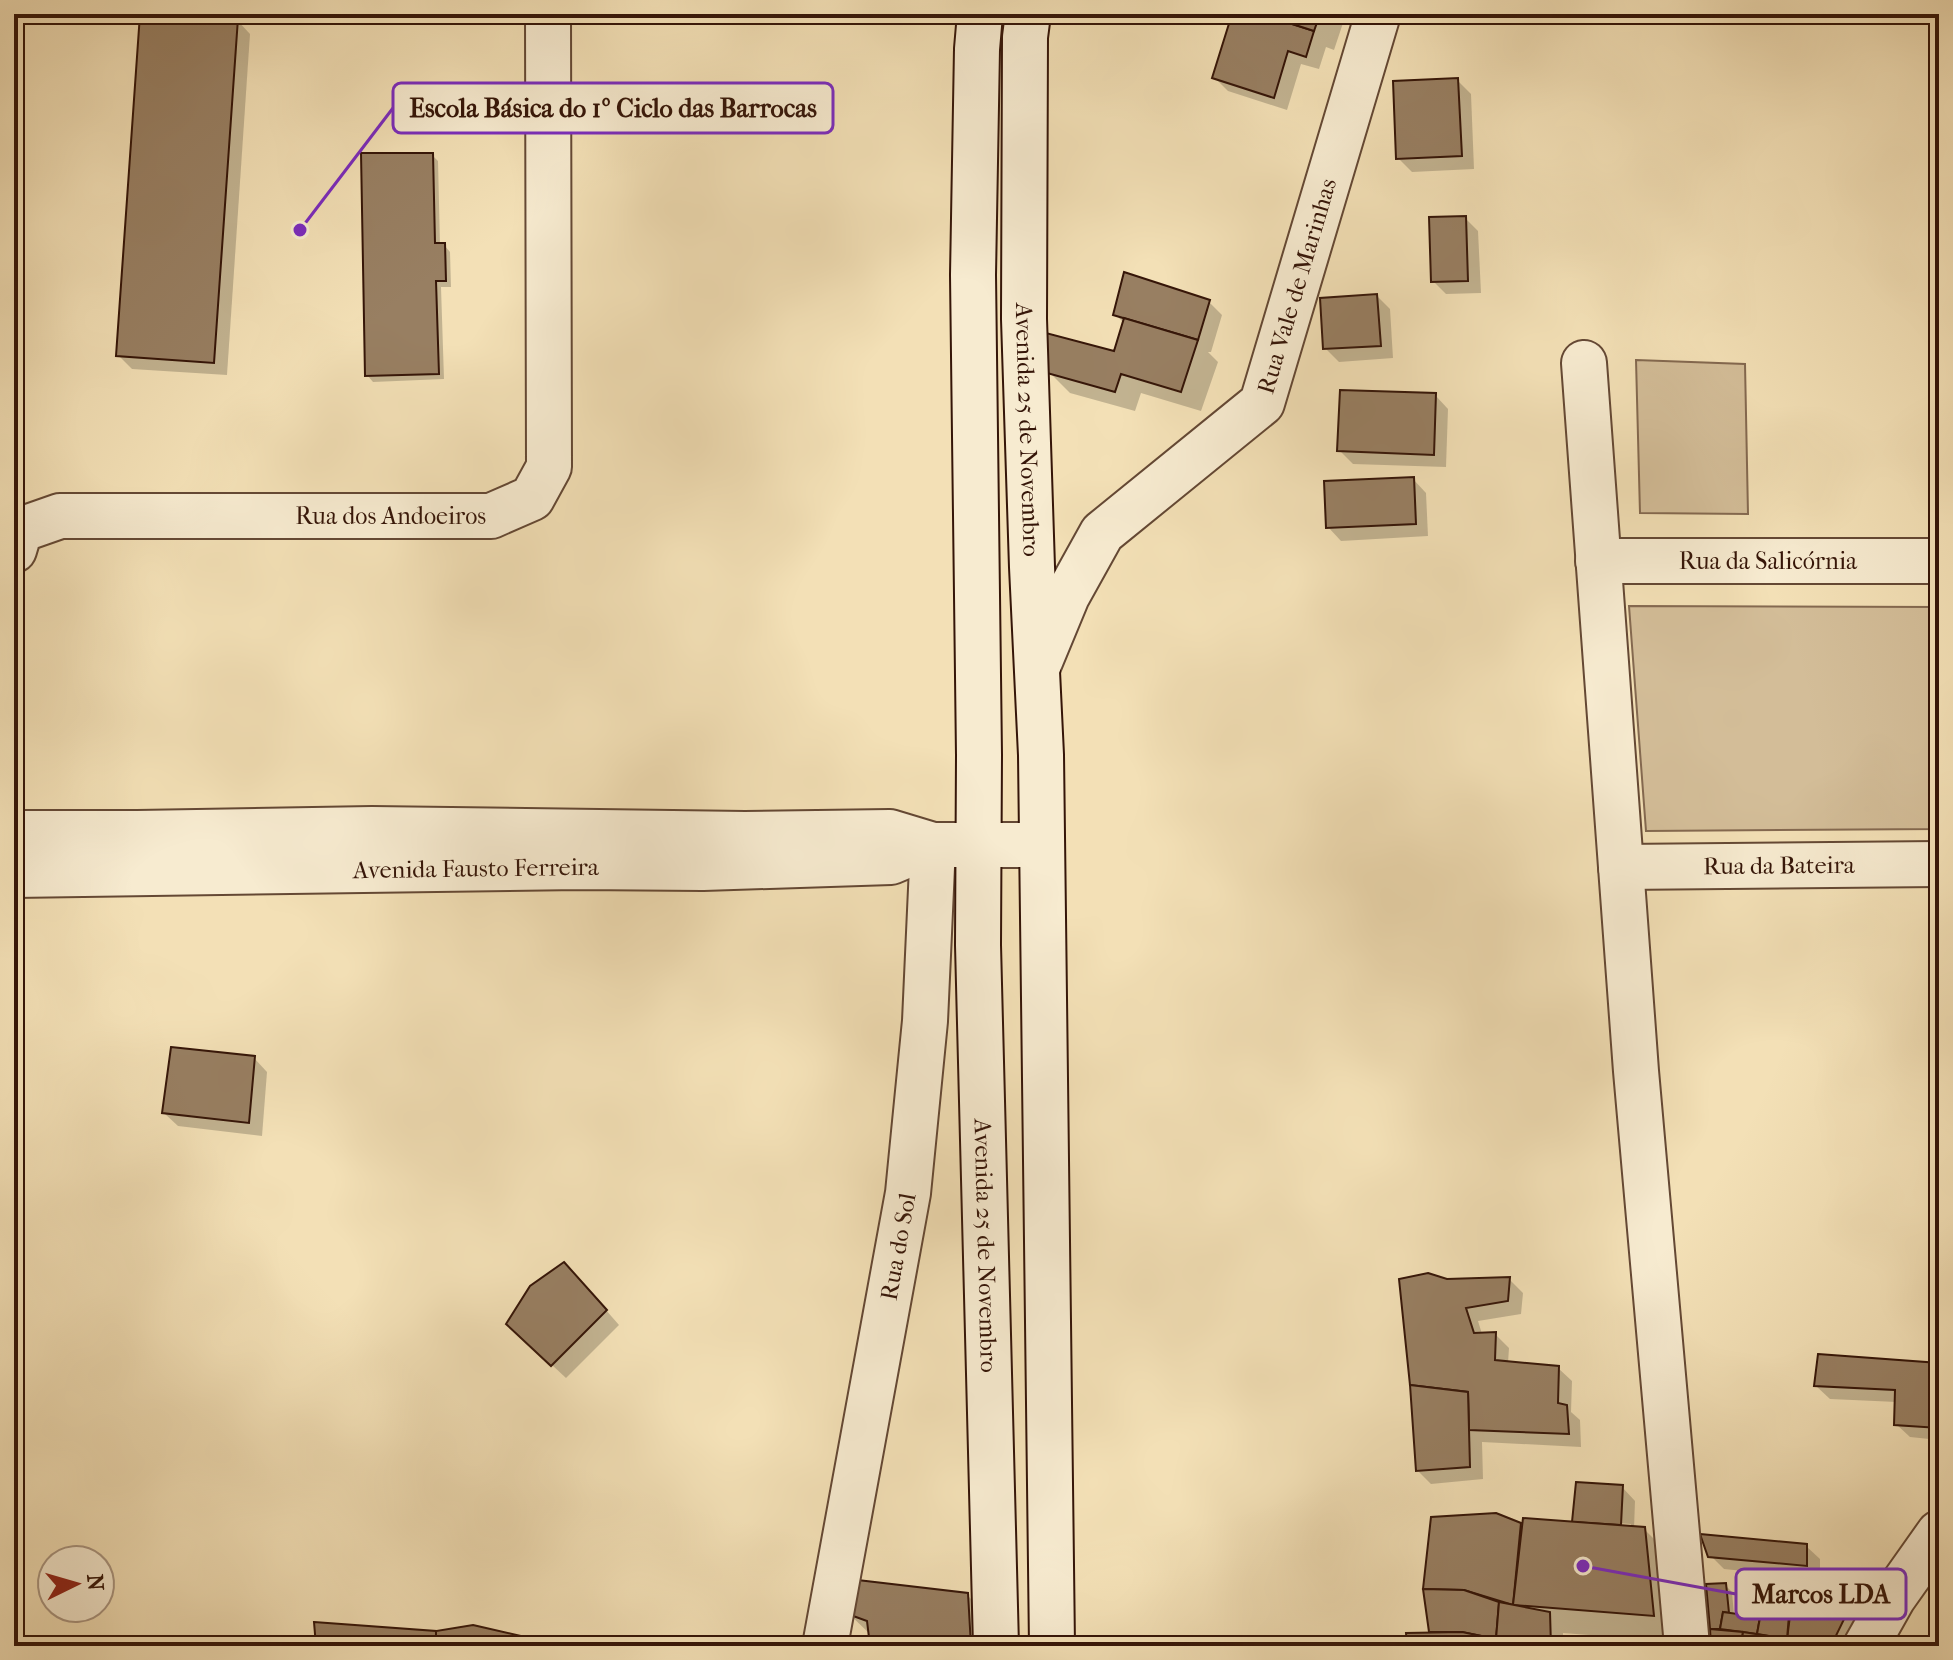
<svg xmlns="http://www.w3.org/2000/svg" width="1953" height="1660" font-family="'IM FELL French Canon',serif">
	<rect width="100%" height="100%" fill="#f3e0b6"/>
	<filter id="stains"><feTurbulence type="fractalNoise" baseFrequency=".0025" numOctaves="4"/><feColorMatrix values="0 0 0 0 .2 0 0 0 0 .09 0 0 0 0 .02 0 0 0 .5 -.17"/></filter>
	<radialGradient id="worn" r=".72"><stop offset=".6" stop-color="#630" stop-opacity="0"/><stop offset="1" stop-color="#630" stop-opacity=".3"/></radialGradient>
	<g fill="#d3bd98" stroke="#846950" stroke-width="2">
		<polygon points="1636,360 1745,364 1748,514 1640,513"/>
		<polygon points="1629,606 1939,607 1939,829 1646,831"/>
	</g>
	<g fill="#0003" fill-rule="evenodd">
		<polygon points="142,14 237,20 250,34 227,375 132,369 118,355"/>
		<polygon points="1232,14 1346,14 1334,50 1326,47 1319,69 1301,64 1287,110 1228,91 1215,78"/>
		<polygon points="1457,80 1471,94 1474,169 1412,172 1398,158"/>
		<polygon points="432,155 438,161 440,245 444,245 450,252 451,287 441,287 444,379 373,382 367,375"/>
		<polygon points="1465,218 1478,231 1481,293 1446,294 1433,281"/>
		<polygon points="1377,296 1390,309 1393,358 1339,362 1325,348"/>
		<polygon points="1209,302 1222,315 1211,352 1208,352 1218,362 1201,411 1141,393 1135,411 1070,393 1049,372 1116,354 1124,323 1115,314"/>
		<polygon points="1435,395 1448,409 1446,467 1353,464 1339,450"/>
		<polygon points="1413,479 1426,493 1428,536 1341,541 1328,527"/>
		<polygon points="254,1058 267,1072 262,1136 178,1126 164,1113"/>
		<polygon points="578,1278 619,1325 566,1378 522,1337"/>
		<polygon points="1510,1280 1523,1293 1521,1314 1478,1321 1482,1334 1495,1334 1509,1348 1508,1363 1558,1368 1572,1381 1571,1412 1580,1420 1581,1447 1482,1442 1483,1479 1431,1484 1417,1470 1446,1281"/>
		<polygon points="1939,1365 1939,1440 1910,1437 1896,1424 1897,1402 1830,1399 1816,1386"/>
		<path d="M1622 1487 1635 1501 1634 1529H1644L1671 1556 1679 1642 1563 1633V1646H1409L1431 1634 1425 1589 1520 1525 1524 1529 1577 1524ZM1586 1521 1631 1524V1528L1586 1525Z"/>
		<polygon points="1806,1546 1820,1559 1820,1579 1724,1569 1710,1555"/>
		<path d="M1830 1572 1873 1575 1879 1581 1851 1646H1713L1708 1586 1725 1585 1732 1592 1734 1615 1761 1619 1771 1615 1793 1586 1796 1589 1828 1592ZM1851 1604H1856L1843 1622 1839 1620Z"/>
		<polygon points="967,1595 988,1616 989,1646 872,1646 870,1634 847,1612"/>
	</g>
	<g fill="#987f62" stroke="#351508" stroke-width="2">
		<polygon points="140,14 179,14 238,18 214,363 116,356"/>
		<polygon points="1232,14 1261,14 1314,31 1306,57 1288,51 1274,98 1212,78"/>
		<polygon points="1261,14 1320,14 1314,31"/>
		<polygon points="1458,78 1462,156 1396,159 1393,81"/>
		<polygon points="361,153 433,153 435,243 445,243 446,281 436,281 439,374 365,376"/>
		<polygon points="1466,216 1468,281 1431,282 1429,217"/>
		<polygon points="1124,272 1210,300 1198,340 1113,315"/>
		<polygon points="1377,294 1381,346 1323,349 1320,298"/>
		<polygon points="1124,318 1198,340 1181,392 1121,374 1115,392 1047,373 1046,333 1114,351"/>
		<polygon points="1340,390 1436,393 1434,455 1337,451"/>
		<polygon points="1414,477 1416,524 1326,528 1324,481"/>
		<polygon points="171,1047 255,1056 249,1123 162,1113"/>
		<polygon points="564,1262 607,1310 551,1366 506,1324 530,1286"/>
		<polygon points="1428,1273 1447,1279 1510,1277 1508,1301 1466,1308 1474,1333 1496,1332 1495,1360 1559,1366 1558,1403 1567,1405 1569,1434 1469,1430 1468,1392 1410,1385 1399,1279"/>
		<polygon points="1818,1354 1939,1363 1939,1428 1894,1425 1895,1390 1814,1386"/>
		<polygon points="1410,1385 1468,1392 1470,1467 1416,1471"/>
		<polygon points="1576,1482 1623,1485 1621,1525 1572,1522"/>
		<polygon points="1496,1513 1521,1523 1513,1605 1464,1590 1423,1589 1431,1517"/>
		<polygon points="1523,1518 1645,1527 1654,1616 1513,1605"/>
		<polygon points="1700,1534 1807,1544 1807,1566 1708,1557"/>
		<polygon points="849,1579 968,1593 971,1646 870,1646 867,1621 845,1613"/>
		<polygon points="1726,1583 1729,1613 1723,1612 1720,1629 1710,1629 1706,1584"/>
		<polygon points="1794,1584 1860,1595 1847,1613 1831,1646 1787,1639"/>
		<polygon points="1423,1589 1464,1590 1499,1602 1496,1639 1462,1632 1429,1632"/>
		<polygon points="1499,1602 1550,1612 1551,1646 1532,1646 1496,1639"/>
		<polygon points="1723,1612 1760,1617 1757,1634 1720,1629"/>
		<polygon points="1761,1612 1789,1615 1787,1639 1757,1634"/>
		<polygon points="314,1622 436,1631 436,1646 316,1646"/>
		<polygon points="473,1625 534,1639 533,1646 436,1646 436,1631"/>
		<polygon points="1710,1629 1743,1632 1741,1646 1711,1646"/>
		<polygon points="1462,1632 1496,1639 1532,1646 1407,1646 1406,1633"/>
		<polygon points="1743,1632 1775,1637 1774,1646 1741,1646"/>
	</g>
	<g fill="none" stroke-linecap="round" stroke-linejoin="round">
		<defs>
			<g id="street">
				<polyline points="1584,363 1636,1071 1687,1646"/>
				<path id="s1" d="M14 550 20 530 60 516H491L532 498 549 467 548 14"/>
				<path id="s2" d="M1598 561H1939"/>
				<path id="s3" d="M1038 666 1067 596 1102 533 1262 403 1378 14"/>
				<polyline points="14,833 137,833 372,829 745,834 890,832 933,845 1042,845"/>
				<path id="s4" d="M1621 867 1939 864"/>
				<path id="s5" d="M14 875 579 867 703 868 891 862 910 854"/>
				<path id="s6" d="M825 1646 908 1193 925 1021 933 845"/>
				<polyline points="1866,1646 1893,1598 1939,1533"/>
			</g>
			<g id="secondary">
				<path id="s7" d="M980 14 977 49 973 275 979 755 978 945 996 1646"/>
				<path id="s8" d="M1028 14 1025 37 1024 319 1032 567 1041 755 1052 1646"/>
			</g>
		</defs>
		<use href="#street" stroke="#644834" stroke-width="48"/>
		<use href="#secondary" stroke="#351508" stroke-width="48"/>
		<use href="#street" stroke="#f7ebd0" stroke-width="44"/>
		<use href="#secondary" stroke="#f7ebd0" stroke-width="44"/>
	</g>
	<g text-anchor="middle" stroke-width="6" stroke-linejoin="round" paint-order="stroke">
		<g font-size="24" fill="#351508" stroke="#f7ebd0">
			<text dy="8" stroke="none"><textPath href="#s3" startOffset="476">Rua Vale de Marinhas</textPath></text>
			<text dy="8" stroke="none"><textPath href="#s8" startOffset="416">Avenida 25 de Novembro</textPath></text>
			<text dy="8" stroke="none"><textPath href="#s1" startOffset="394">Rua dos Andoeiros</textPath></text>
			<text dy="8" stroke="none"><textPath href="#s2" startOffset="170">Rua da Salicórnia</textPath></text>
			<text dy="8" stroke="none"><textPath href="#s4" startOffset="158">Rua da Bateira</textPath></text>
			<text dy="8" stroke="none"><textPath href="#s5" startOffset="462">Avenida Fausto Ferreira</textPath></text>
			<text dy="8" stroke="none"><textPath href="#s7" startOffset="1232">Avenida 25 de Novembro</textPath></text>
			<text dy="8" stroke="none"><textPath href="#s6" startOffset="406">Rua do Sol</textPath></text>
		</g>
	</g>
	<path fill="none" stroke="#7b2cbf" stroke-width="3" d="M300 230L393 108M1583 1566L1736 1594"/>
	<g fill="#7b2cbf" stroke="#f7ebd0" stroke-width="3">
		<circle cx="300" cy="230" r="8"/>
		<circle cx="1583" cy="1566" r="8"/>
	</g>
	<g fill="#f7ebd0" stroke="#7b2cbf" stroke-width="3">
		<rect x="393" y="83" width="440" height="50" rx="8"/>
		<rect x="1736" y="1569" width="170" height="50" rx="8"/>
	</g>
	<g font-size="26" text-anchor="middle" font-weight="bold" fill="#351508">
		<text x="613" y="117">Escola Básica do 1º Ciclo das Barrocas</text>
		<text x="1821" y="1603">Marcos LDA</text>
	</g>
	<rect width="1953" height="1660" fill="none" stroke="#f3e0b6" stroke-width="48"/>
	<rect x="16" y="16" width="1921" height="1628" fill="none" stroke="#351508" stroke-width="4"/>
	<rect x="24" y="24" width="1905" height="1612" fill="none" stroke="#351508" stroke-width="2"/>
	<g transform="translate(76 1584) rotate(85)"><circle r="38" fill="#f7ebd0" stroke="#a99580" stroke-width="2"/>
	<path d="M0-6L14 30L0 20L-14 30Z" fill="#8f2418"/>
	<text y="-12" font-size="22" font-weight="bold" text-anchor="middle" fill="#351508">N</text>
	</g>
	<rect width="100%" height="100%" filter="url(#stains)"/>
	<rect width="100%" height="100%" fill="url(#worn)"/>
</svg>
